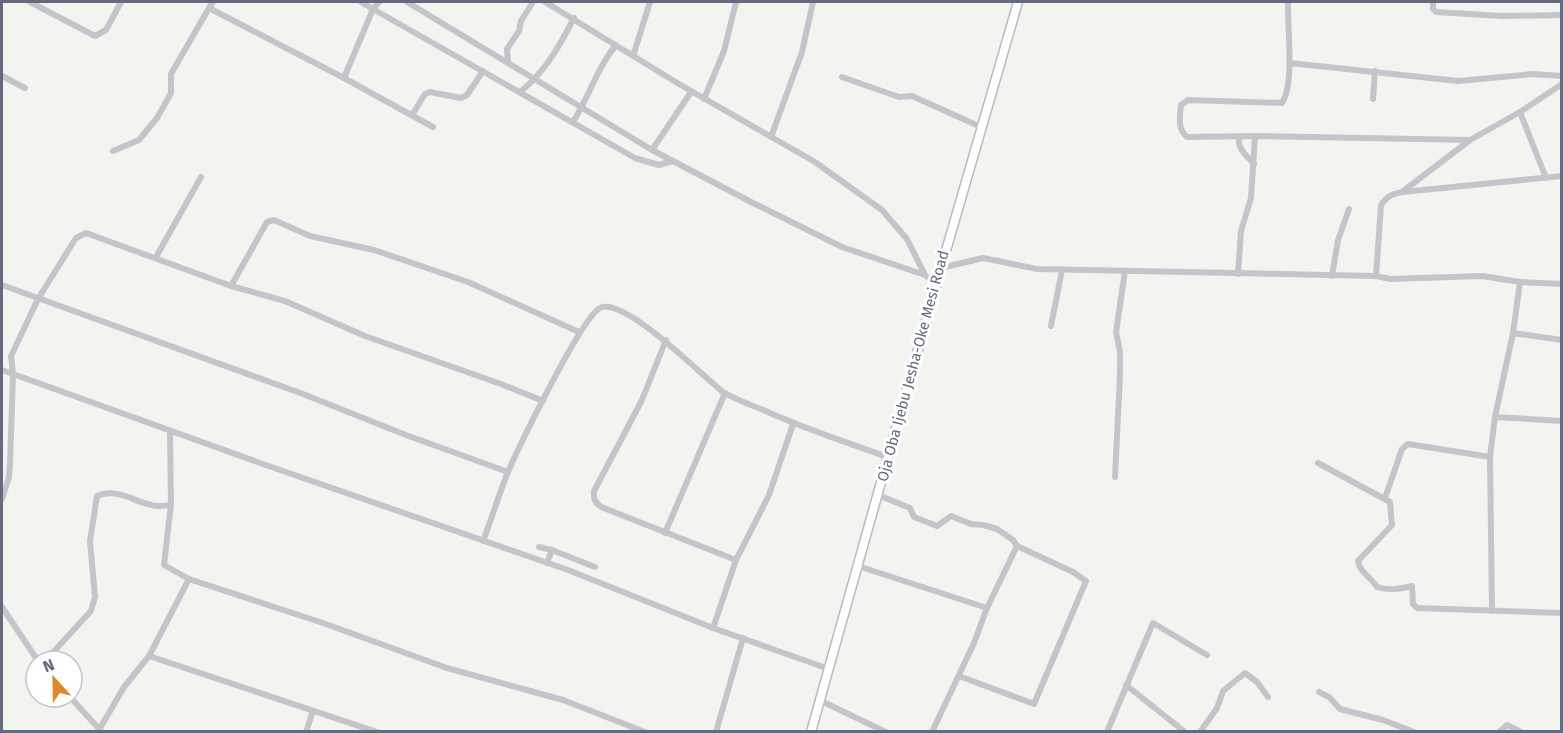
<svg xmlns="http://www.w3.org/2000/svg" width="1563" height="733" font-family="'Fira Sans',sans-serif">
	<rect width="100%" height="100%" fill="#f2f4f0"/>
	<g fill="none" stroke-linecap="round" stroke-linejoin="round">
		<defs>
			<polyline id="secondary" points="811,732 941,268 1018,2"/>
		</defs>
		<use href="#secondary" stroke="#b8bac0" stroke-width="11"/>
		<g stroke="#c4c5ca" stroke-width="6">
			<polyline points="30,2 95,36 106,30 121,2"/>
			<polyline points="213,2 209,8 344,78 373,9 361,2"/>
			<polyline points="379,2 373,9 635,158 659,165 673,161"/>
			<polyline points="407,2 652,150 751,202 842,247 925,275"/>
			<polyline points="545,2 679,84 815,162 882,210 907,239 925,275 936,284"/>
			<path d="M1288 2C1287 26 1295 84 1282 103L1188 100 1181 105C1180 118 1177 128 1187 137L1255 136 1470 140"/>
			<polyline points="1433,2 1433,9 1436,12 1502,16 1562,15"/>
			<polyline points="633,56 650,2"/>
			<polyline points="508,62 507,49 519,31 521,21 533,2"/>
			<polyline points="1290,63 1458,81 1533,74 1562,76"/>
			<polyline points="2,76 25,88"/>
			<polyline points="842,77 899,97 912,96 981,127"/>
			<polyline points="344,78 433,127"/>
			<path d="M520 92C545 72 559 47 574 18"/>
			<polyline points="704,99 724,51 736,2"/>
			<polyline points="1373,99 1375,71"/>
			<polyline points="1520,112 1546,178"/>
			<polyline points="412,115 425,94 430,92 461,98 467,95 483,71"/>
			<path d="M573 122C589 97 597 68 616 45"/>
			<polyline points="771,137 802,52 813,2"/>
			<path d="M1239 137C1237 149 1247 156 1254 164"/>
			<polyline points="652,150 691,92"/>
			<polyline points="113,151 139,140 157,118 171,93 171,74 209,8"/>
			<polyline points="1403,192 1562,176"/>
			<polyline points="156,257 201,177"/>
			<polyline points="941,268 983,258 1037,269 1376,276 1390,279 1482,276 1520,282 1562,284"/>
			<polyline points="1238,274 1241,231 1251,198 1255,136"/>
			<polyline points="1332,276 1338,240 1349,209"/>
			<path d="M1376 276 1381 205C1387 196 1392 194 1402 192L1470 140 1520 112 1562 84"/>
			<polyline points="2,285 303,394 406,435 508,472"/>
			<polyline points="231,286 285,301 365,336 501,384 543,401"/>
			<polyline points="1051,326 1062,270"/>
			<polyline points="1513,333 1562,340"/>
			<path d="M666 340 641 402 594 491C593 499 595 502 601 507L736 560"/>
			<polyline points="2,370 260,463 568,570 713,628 829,669"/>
			<polyline points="1495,417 1562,421"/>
			<path d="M1318 463 1390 502 1392 525 1358 561C1360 573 1371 577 1377 587 1390 591 1399 589 1412 586L1413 604 1417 608 1562 613"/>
			<polyline points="1115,477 1120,375 1120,352 1116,332 1125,271"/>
			<polyline points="878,495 910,508 914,517 937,526 951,516 971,524 983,525 997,529 1013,540 1017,546 987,608 974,643 932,732"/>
			<polyline points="1385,498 1402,449 1408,444 1490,457"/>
			<polyline points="2,499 9,477 10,465 13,374 11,356 38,299 76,238 86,233 231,286 267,222 274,220 310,236 374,250 468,282 579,332"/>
			<polyline points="171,504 164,565 189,579"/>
			<polyline points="665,533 725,393"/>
			<path d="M483 541C492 518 499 494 508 472 518 449 584 311 602 307 629 301 701 375 723 392 734 399 749 404 761 409 802 428 845 442 888 457"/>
			<polyline points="539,547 552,550 547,563"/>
			<polyline points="552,550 595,567"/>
			<polyline points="858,566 987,608"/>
			<polyline points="2,607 38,661"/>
			<polyline points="1492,611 1490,457 1495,417 1513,333 1520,282"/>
			<polyline points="713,628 736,560 769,495 793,424"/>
			<path d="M45 661 91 611 95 597 90 541 97 496C122 484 146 514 171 504L170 431"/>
			<polyline points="959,676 1034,704 1086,581 1073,572 1017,546"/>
			<polyline points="1126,685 1185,732"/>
			<polyline points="1319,692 1329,697 1340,709 1383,720 1414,732"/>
			<polyline points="70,697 101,731"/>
			<polyline points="819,700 886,732"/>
			<polyline points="99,730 124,687 149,656"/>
			<polyline points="306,732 313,711"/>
			<polyline points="377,732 149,656 189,579 323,623 447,668 563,700 645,732"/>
			<polyline points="716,732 743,638"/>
			<polyline points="1107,732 1153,623 1207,655"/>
			<polyline points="1200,732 1217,708 1223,691 1245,673 1257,682 1268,697"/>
			<polyline points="1499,732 1507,725 1521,732"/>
		</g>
		<use href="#secondary" stroke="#fff" stroke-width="8"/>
	</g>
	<g text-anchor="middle" stroke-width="6" stroke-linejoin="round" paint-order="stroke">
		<g font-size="15" fill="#636b80" stroke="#fff">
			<text transform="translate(913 366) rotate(-75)" y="5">Oja Oba Ijebu Jesha-Oke Mesi Road</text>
		</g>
	</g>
	<rect width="1563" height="733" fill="none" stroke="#636b80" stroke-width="6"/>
	<g transform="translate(54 679) rotate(338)"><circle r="28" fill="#ffffff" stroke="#c1c4cc" stroke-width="1.5"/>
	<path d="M0-4.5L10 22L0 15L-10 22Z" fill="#df8825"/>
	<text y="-9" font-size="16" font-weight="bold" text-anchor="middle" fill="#636b80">N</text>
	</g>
</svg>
